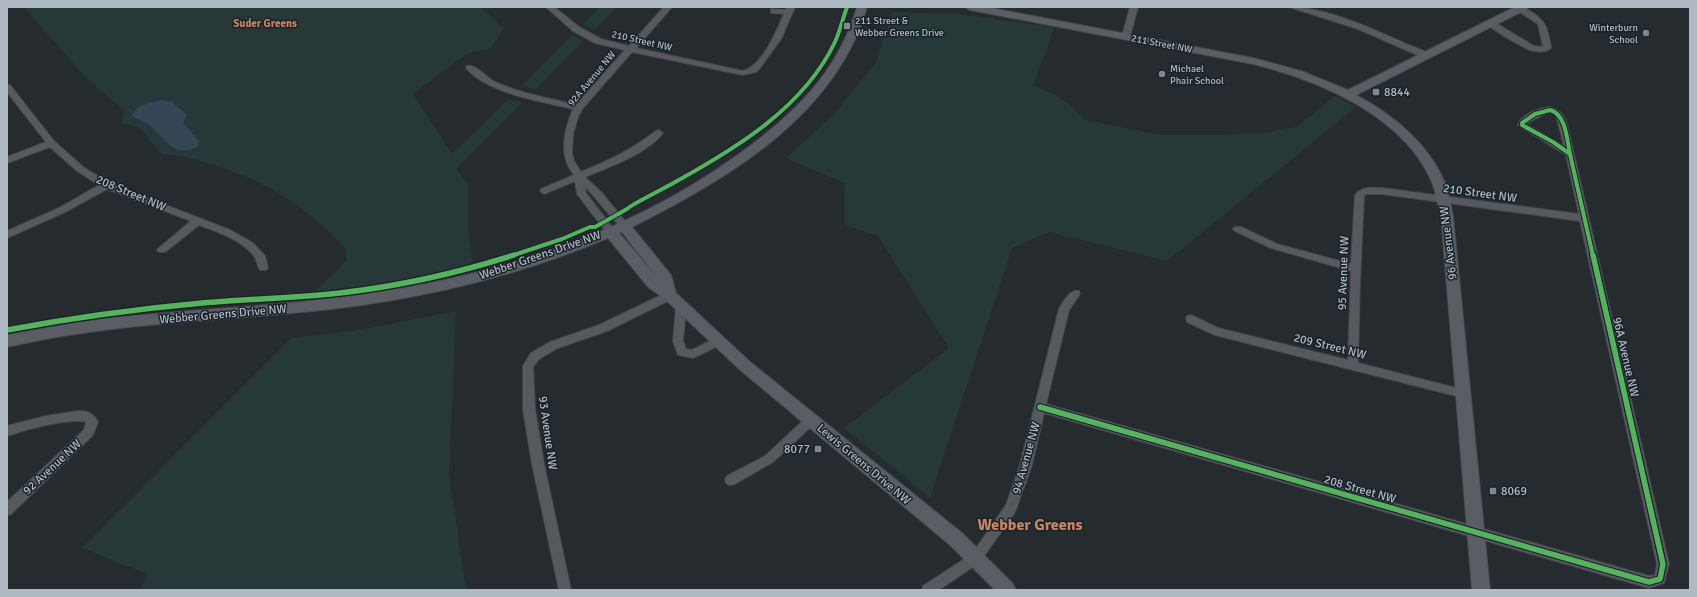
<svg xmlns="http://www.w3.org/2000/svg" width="1697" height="597" font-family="Signika,sans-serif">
	<rect width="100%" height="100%" fill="#262b30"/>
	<g fill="#263837">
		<path d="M24 7H480L504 28 491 48 466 54 413 94 452 154 508 99 522 103 456 169 468 184V233L473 265 388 283 314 292 346 261V249C301 199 250 173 185 157 178 155 171 156 164 154 155 151 147 133 139 128 134 125 126 124 121 123L125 111 87 79Z"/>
		<polygon points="600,7 617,7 594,30 583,24"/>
		<polygon points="893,12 957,14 1055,27 1033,85 1055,95 1069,104 1085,120 1161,135 1221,135 1264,133 1298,126 1335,96 1356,107 1167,261 1049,232 1012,248 930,498 844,428 949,348 878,236 845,225 844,183 786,158 836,112 876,62"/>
		<polygon points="572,35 583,41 536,89 521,86"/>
		<polygon points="456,311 449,473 466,590 140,590 147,574 82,548 291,338 353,331"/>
	</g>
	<path fill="#354757" d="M161 100 172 102 187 115 183 123 199 141 198 146C174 161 165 137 148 124 143 120 137 120 132 116 137 104 150 103 161 100Z"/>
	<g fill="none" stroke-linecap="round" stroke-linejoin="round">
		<defs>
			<g id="street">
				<path d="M546 7H554L579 27 601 39 629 46 664 7H672L636 48 743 71C763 65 776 32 784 14L771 13V9L786 10 787 7H795L781 39 760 68 756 72 743 75 632 52 582 109 578 117 573 134 572 153 574 161 581 172C610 160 631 150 656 131L659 130 663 133C647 154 609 167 585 177L601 192 629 226 627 228H621L585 186 586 193 615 231 610 234 607 233 577 194 575 181 544 194 540 191 541 189 574 175C558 155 564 131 573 109 541 101 489 94 466 68L467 66C476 64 486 77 493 81 518 93 549 98 576 105L625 50 595 43 573 31Z"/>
				<polygon points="1130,7 1138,7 1130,36 1126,38 1122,36"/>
				<path d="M1289 7C1325 7 1374 29 1406 44 1414 47 1425 50 1431 56L1427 58H1424L1358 29Z"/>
				<path d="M1518 7C1523 7 1526 9 1530 11 1547 21 1548 30 1551 48 1546 53 1536 52 1530 50 1522 47 1493 30 1487 24L1491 22H1494L1534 46 1543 47 1538 24 1518 11Z"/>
				<path d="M7 85H10L54 141 83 167 109 183 230 230 253 243 265 256 268 268 266 270H260C257 266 257 260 254 256 241 239 217 232 199 225L165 252H159L157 250 159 248 191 221 107 189 65 212 7 238V231L59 208 99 185 77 171 50 147 7 163V157L46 142 7 92Z"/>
				<path d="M1550 107C1564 111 1566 120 1569 133L1669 564 1664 583 1649 588 1044 413 1032 465 1015 512 980 562 939 590H922L923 586 972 554 1006 505 1020 465 1059 309C1063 302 1070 289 1079 291L1080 294 1069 310 1046 404 1649 576 1655 575 1657 564 1580 221 1382 194H1366L1364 196 1360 280 1358 363 1468 391 1469 394 1468 397 1464 398 1215 335 1187 322 1186 319 1187 316 1191 315 1218 328 1348 360 1351 271 1271 248 1235 231 1233 229 1235 227H1241L1277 244 1351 264 1355 195C1362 186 1371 188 1382 188L1579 214 1566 155 1518 125C1521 114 1540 108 1550 107ZM1546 113H1552L1556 115 1564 146 1526 124Z"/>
				<polygon points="670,291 674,292 675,295 674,298 607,331 558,348 539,359 533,367 535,409 544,464 571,590 559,590 532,464 523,409 523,366 531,353 550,342 599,325"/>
				<polygon points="681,302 685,303 686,306 683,341 686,349 692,350 718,337 722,338 723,341 722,344 693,358 678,355 673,341 676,306 677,303"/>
				<path d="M78 411C88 411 93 413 98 422L93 435 11 514 7 515V502L84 430 86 423 84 421C59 420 31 428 7 436V426L46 416Z"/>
				<polygon points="811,415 815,417 817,420 815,423 773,462 735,484 731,485 727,484 725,480 727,476 765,456 807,417"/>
			</g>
			<g id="secondary">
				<path d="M857 7H867C836 116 727 179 632 227L671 275 676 293 749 361 962 533 1013 584 1016 590H995L950 545 739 369 665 299 649 288 608 238C530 271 447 293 362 305 280 317 196 319 113 329 78 333 42 339 7 347V335C42 329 76 322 111 318 186 310 262 307 336 298 479 281 622 239 739 154 794 114 837 74 857 7ZM622 232 659 280 660 281 619 233Z"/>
				<path d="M965 7H986L1253 58 1301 71 1348 90 1515 7H1528L1527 9 1356 95C1392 114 1429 144 1445 183 1449 194 1451 205 1453 216L1490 590H1472L1441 216C1437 203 1436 190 1430 178 1400 114 1317 80 1253 64L970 10Z"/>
			</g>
		</defs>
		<use href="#street" stroke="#44474b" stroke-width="2"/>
		<use href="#secondary" stroke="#44474b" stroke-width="2"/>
		<use href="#street" fill="#565a5f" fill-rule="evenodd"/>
		<use href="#secondary" fill="#5a5e64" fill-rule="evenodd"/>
		<defs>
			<g id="cycleway-far1">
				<path d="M1550 110C1566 114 1567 140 1570 154L1553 142 1522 125V123L1535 114Z"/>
				<polyline points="1570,154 1593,256"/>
				<path d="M511 256 562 239 590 227H595L627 209C630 205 669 186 677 181 738 147 804 107 835 42 840 31 843 18 847 7"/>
			</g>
			<g id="cycleway">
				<path d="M7 330C71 318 136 309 202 303 248 299 294 298 340 293 399 286 458 273 514 255"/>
				<polyline points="1040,407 1649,582 1660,579 1663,564 1593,255"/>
			</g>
		</defs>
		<use href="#cycleway-far1" stroke="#1a232a" stroke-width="6"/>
		<use href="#cycleway" stroke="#1a232a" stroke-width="8"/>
		<use href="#cycleway-far1" stroke="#56b35d" stroke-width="4"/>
		<use href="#cycleway" stroke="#56b35d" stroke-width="5.5"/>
	</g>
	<g fill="#7f8790" stroke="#1a232a" stroke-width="1.5">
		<rect x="843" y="22" width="8" height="8" rx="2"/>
		<circle cx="1646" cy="33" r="4"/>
		<circle cx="1162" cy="74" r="4"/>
		<rect x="1372" y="88" width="8" height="8" rx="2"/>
		<rect x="814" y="445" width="8" height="8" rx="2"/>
		<rect x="1489" y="487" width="8" height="8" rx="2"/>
	</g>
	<g text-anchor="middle" stroke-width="3" stroke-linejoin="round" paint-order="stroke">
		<g font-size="10" fill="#afb9c3" stroke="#1a232a" text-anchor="start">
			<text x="855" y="24">211 Street &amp;<tspan x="855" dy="12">Webber Greens Drive</tspan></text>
			<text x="1638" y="31" text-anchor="end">Winterburn<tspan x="1638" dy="12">School</tspan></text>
			<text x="1170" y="72">Michael<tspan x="1170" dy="12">Phair School</tspan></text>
		</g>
		<g font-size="10" fill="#afb9c3" stroke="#1a232a">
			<text transform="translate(642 40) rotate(13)" y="4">210 Street NW</text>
			<text transform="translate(1162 43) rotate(11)" y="4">211 Street NW</text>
			<text transform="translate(591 78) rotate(-50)" y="4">92A Avenue NW</text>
		</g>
		<g font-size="11" font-weight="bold" fill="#ca8362" stroke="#1a232a">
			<text x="265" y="27">Suder Greens</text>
		</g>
		<g font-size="12" fill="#afb9c3" stroke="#1a232a" text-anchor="start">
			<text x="1384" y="96">8844</text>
			<text x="810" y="453" text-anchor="end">8077</text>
			<text x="1501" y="495">8069</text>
		</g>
		<g font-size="12" fill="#afb9c3" stroke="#1a232a">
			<text transform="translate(131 193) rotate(23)" y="4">208 Street NW</text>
			<text transform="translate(1480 193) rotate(8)" y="4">210 Street NW</text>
			<text transform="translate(1448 243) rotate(-97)" y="4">96 Avenue NW</text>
			<text transform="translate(540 255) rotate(-19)" y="4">Webber Greens Drive NW</text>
			<text transform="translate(1343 273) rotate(-88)" y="4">95 Avenue NW</text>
			<text transform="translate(223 314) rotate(-5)" y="4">Webber Greens Drive NW</text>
			<text transform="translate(1330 346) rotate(14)" y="4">209 Street NW</text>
			<text transform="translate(1626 357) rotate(77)" y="4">96A Avenue NW</text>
			<text transform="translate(548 433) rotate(82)" y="4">93 Avenue NW</text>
			<text transform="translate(1026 458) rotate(-74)" y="4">94 Avenue NW</text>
			<text transform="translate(864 464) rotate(40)" y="4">Lewis Greens Drive NW</text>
			<text transform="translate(52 467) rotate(-43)" y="4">92 Avenue NW</text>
			<text transform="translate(1360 489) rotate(16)" y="4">208 Street NW</text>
		</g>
		<g font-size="16" font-weight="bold" fill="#ca8362" stroke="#1a232a">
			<text x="1030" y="530">Webber Greens</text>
		</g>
	</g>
	<rect width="1697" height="597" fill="none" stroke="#afb9c3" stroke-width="16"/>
</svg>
